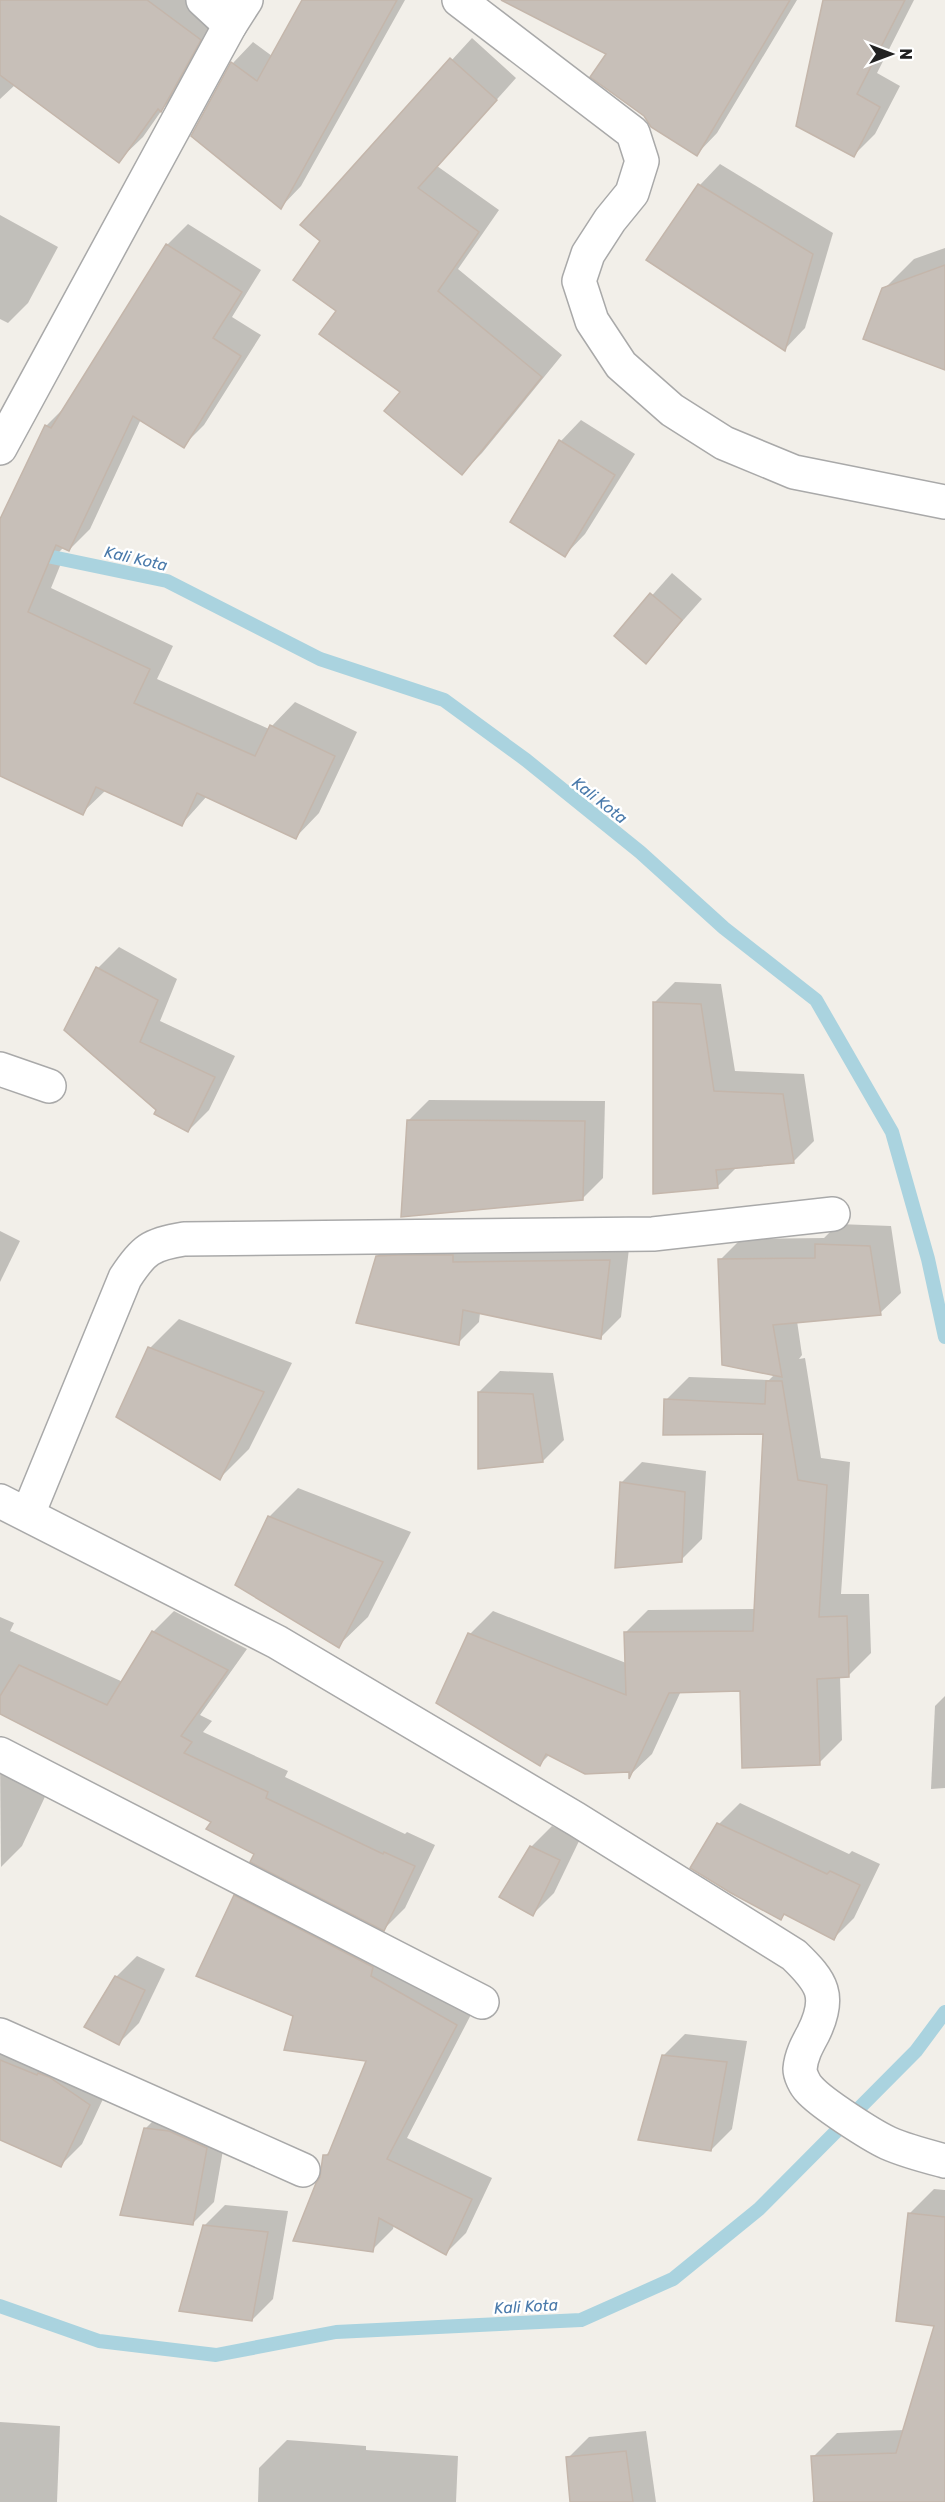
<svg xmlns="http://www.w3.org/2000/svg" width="945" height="2502" font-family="Rubik,sans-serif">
	<rect width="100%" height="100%" fill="#f2efe9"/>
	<g fill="#0003">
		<polygon points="0,0 204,0 224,15 185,86 164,107 143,137 118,161 15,85 0,99"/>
		<polygon points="303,0 405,0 301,186 281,207 193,136 233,63 253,42 272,56"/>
		<polygon points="532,0 797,0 717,133 697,154 608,54"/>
		<polygon points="824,0 914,0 877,73 900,86 875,134 854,155"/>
		<polygon points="472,38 516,78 437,166 499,210 458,269 562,355 482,453 462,473 338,310 322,241 302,224"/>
		<polygon points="720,164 833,233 805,328 785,349 700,185"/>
		<polygon points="0,215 58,247 28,303 8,323 0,319"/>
		<polygon points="188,224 261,270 232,317 261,335 204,425 183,446 141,419 90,529 69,550 64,547 57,554 64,556 51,588 173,646 157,679 269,729 295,702 357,732 319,813 296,837 207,796 182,824 106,790 82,813 0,774 0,522 46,426 67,405 167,245"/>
		<polygon points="945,248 945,368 884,289 914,259"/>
		<polygon points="581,420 635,454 585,534 565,555 561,441"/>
		<polygon points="672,573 702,599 646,662 616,636"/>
		<polygon points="119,947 177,979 160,1021 235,1056 209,1110 188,1131 158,1110 65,1030 98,968"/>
		<polygon points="675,982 721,984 735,1071 804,1074 814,1141 793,1162 737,1167 718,1186 654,1003"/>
		<polygon points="429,1100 605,1101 603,1178 582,1199 408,1121"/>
		<polygon points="838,1224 891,1226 901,1293 880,1313 797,1321 802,1355 799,1359 805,1358 821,1458 850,1462 841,1594 869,1594 871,1653 848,1676 840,1676 842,1740 819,1763 742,1689 681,1691 652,1754 630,1775 630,1771 550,1754 540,1764 470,1634 493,1611 626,1663 625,1633 648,1610 755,1609 765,1433 666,1400 689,1377 769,1380 775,1374 720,1260 741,1239 824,1238"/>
		<polygon points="0,1231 20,1241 0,1282"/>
		<polygon points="398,1235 630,1240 621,1317 600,1338 480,1313 479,1322 458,1343 377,1256"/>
		<polygon points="179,1319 292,1363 249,1449 220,1478 150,1348"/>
		<polygon points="500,1371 553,1373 564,1440 543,1461 479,1392"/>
		<polygon points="642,1462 706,1471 702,1539 681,1560 621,1483"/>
		<polygon points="298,1488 411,1532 368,1617 338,1646 269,1517"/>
		<polygon points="174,1611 247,1649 200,1715 212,1721 203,1732 288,1771 285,1777 405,1834 407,1832 435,1845 405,1908 384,1929 256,1853 213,1821 0,1712 0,1617 14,1623 10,1631 123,1682 153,1632"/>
		<polygon points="945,1696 945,1788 931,1789 935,1706"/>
		<polygon points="0,1754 50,1786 22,1846 1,1867"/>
		<polygon points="740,1803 849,1854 852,1851 880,1864 854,1918 833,1939 786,1913 781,1918 719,1824"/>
		<polygon points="552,1826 580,1839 554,1893 533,1914 531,1847"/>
		<polygon points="256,1876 477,2003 407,2138 492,2178 466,2233 445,2254 394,2225 393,2229 372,2250 322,2178 325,2156 332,2149 368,2060 295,2015 235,1896"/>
		<polygon points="137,1956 165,1969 139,2023 118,2044 116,1977"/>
		<polygon points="0,2031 110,2084 82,2144 61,2165 0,2110"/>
		<polygon points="685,2034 747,2041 732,2129 711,2150 664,2055"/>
		<polygon points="166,2108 227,2127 214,2202 193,2223 145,2129"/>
		<polygon points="934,2189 945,2190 945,2502 812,2502 815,2499 813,2457 837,2433 904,2430 936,2324 910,2213"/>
		<polygon points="225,2205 288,2211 273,2299 252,2320 204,2226"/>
		<polygon points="0,2422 60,2426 57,2502 0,2502"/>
		<polygon points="646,2431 656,2502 572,2502 568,2458 589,2437"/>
		<polygon points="287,2440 366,2446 366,2450 458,2456 456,2502 258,2502 259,2468"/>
	</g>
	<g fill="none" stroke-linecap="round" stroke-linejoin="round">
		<g stroke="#aad3df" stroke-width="14">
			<polyline points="0,546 167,581 320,659 444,700 526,760 640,852 724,928 816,1000 892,1132 928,1259 945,1337"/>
			<polyline points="0,2306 99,2341 216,2355 336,2332 581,2320 673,2279 759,2209 916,2051 945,2012"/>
		</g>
	</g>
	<g fill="#c7bfb8" stroke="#c4b6ab" stroke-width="1.5">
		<polygon points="0,0 147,0 201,40 161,112 158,109 119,163 0,75"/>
		<polygon points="302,0 397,0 281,209 191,136 231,62 257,81"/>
		<polygon points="501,0 790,0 697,156 651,127 644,116 590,77 606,54"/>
		<polygon points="823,0 905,0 857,94 880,107 854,157 796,126"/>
		<polygon points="450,58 497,100 418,188 479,232 438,291 542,377 462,475 384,411 400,392 319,334 336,311 293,280 320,241 300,225"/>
		<polygon points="698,184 813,254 785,351 646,260"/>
		<polygon points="166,244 242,292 213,338 241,356 184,448 133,416 69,551 56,545 28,612 150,669 134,703 255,756 270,725 335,756 296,839 197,793 182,826 96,787 83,815 0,776 0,519 45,425 51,428"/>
		<polygon points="945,265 945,370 863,339 882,288"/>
		<polygon points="559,440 615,475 565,557 510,522"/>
		<polygon points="650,593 682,620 646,664 614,636"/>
		<polygon points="96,967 158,1000 140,1042 215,1077 188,1132 154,1114 156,1110 64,1030"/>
		<polygon points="653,1002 701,1004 714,1091 783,1094 794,1163 716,1170 718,1188 653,1194"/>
		<polygon points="407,1120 585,1121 583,1200 401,1217"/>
		<polygon points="815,1244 870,1246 881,1315 773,1325 782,1377 722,1365 718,1259 815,1258"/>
		<polygon points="399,1255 453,1255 453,1262 610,1260 601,1339 463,1310 459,1345 356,1323 376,1256"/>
		<polygon points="148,1347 264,1392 220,1480 116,1417"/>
		<polygon points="766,1381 782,1381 798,1480 827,1485 819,1617 847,1616 849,1677 817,1679 820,1765 742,1768 740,1691 669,1693 629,1779 629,1772 585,1774 546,1754 540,1766 436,1703 468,1633 626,1695 624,1632 753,1631 763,1434 663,1435 664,1399 765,1404"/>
		<polygon points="478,1392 533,1394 543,1462 478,1469"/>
		<polygon points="620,1482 685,1492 682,1562 615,1568"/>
		<polygon points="268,1516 383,1562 339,1648 235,1585"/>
		<polygon points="152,1631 228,1670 181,1736 192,1742 184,1753 268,1792 266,1798 383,1854 384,1852 415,1866 384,1931 250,1862 254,1854 206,1829 211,1822 0,1714 0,1696 19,1665 107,1705"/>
		<polygon points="717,1823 827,1874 830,1871 860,1885 834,1940 784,1914 781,1920 731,1893 690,1868"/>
		<polygon points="530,1846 560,1860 533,1916 499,1897"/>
		<polygon points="234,1895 373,1967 371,1976 457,2025 387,2159 472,2199 446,2255 379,2218 373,2252 293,2241 316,2183 320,2177 323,2155 328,2155 366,2061 284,2050 293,2016 196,1976"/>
		<polygon points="115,1976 145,1990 119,2045 84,2027"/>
		<polygon points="662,2055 727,2062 711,2151 638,2140"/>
		<polygon points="0,2060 37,2075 38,2073 49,2077 90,2105 61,2167 0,2140"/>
		<polygon points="144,2128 169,2131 207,2148 193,2225 120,2215"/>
		<polygon points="908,2213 945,2217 945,2502 814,2502 811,2456 896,2453 934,2326 896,2321"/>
		<polygon points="203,2225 268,2232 252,2321 179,2311"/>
		<polygon points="626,2451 633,2502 570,2502 566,2457"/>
	</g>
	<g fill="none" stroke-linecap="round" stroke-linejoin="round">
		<defs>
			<g id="minor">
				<polyline points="203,0 230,25"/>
				<polyline points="459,0 633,133 642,161 632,193 610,220 588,254 579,281 592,321 621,365 672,410 724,443 794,472 945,502"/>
				<polyline points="0,448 230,25 246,0"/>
				<polyline points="0,1069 49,1086"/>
				<path d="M0 1501 277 1642 576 1819 794 1955C822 1982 832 1996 813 2034 807 2045 801 2056 800 2069 800 2075 805 2085 809 2089 821 2103 871 2135 888 2143 906 2151 926 2156 945 2161"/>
				<path d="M28 1514 125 1278C143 1250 151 1244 184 1239L653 1234 833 1214"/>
				<polyline points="0,1754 482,2002"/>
				<polyline points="0,2035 303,2170"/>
			</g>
		</defs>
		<use href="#minor" stroke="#a9a9a9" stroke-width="36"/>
		<use href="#minor" stroke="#fff" stroke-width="33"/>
	</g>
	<g text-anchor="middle" stroke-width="5" stroke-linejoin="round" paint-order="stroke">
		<g font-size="16" font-style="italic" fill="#4a7aab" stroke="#fff">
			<text transform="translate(136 558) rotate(13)" y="6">Kali Kota</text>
			<text transform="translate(600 800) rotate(38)" y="6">Kali Kota</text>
			<text transform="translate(526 2306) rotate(-3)" y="6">Kali Kota</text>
		</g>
	</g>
	<g transform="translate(891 54) rotate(90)" stroke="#ffffff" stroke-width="4.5" paint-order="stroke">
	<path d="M0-4.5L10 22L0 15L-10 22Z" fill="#222222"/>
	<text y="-9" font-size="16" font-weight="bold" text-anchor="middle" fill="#222222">N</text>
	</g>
</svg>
